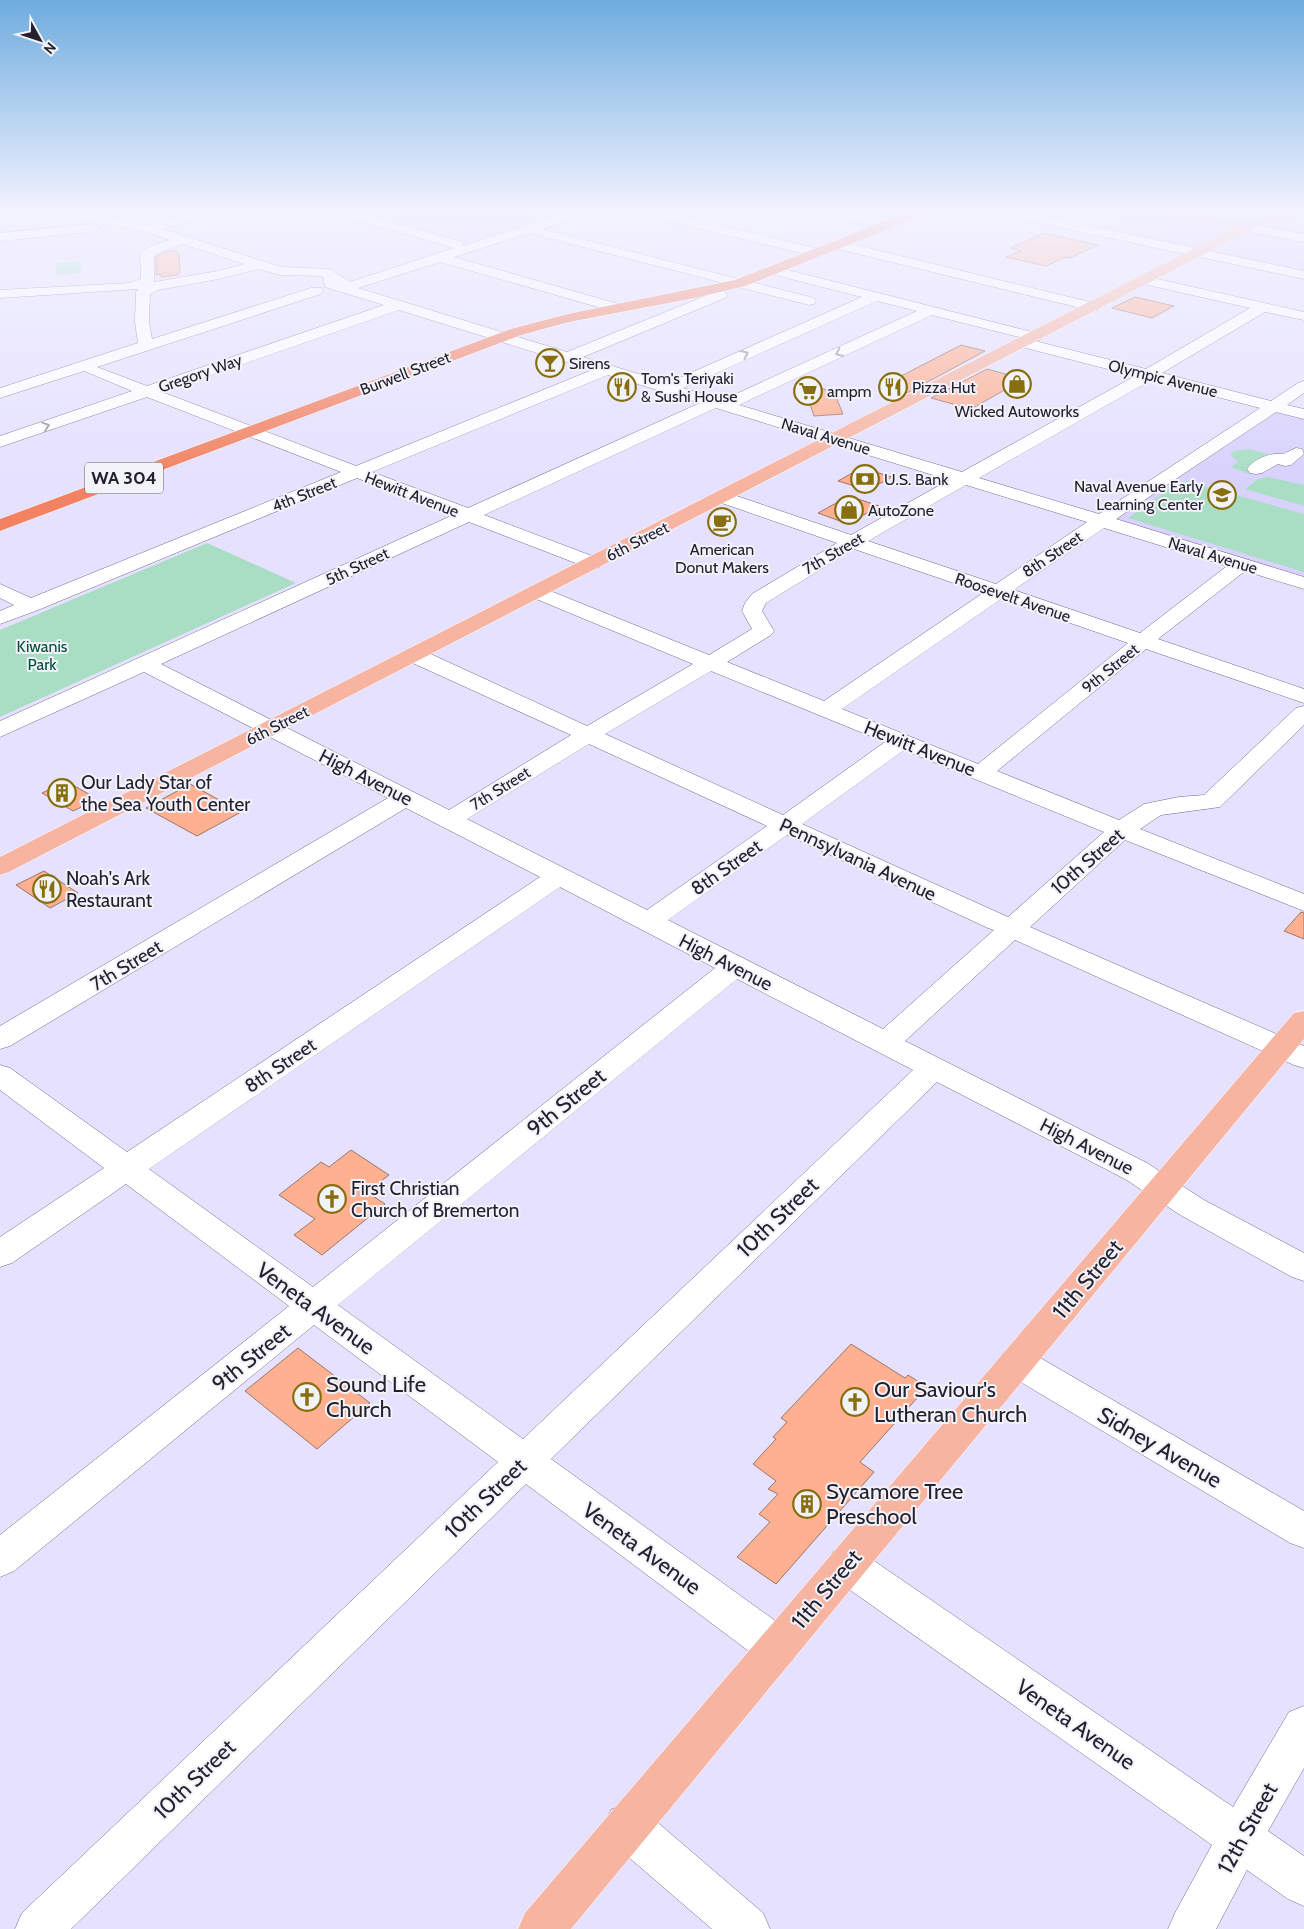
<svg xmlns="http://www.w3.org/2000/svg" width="1304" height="1929" font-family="Cabin,sans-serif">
	<rect width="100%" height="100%" fill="#e5e1ff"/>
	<g fill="#d8d2fd">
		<polygon points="328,208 585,208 467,247"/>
		<polygon points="1070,208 1291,208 1293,218 1304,220 1304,257 1233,242 1212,253 1097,229 1119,219"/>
		<polygon points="1234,243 1304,258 1304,272 1215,253"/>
		<polygon points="1273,406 1304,414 1304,583 1101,521"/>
	</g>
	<g fill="#a9dec5">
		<polygon points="82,262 80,273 55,275 57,263"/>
		<polygon points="1249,449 1276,456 1249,474 1231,467 1238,462 1230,454 1234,451"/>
		<polygon points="1268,477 1304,485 1304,506 1245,489 1258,479"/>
		<polygon points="1186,481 1304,514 1304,572 1128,518 1180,482"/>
		<polygon points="207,543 296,583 0,717 0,630"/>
	</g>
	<g fill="#feb091" stroke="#9b776a">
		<polygon points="1044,233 1098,245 1070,258 1066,257 1046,266 1006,257 1021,251 1010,248"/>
		<polygon points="167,251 176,251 179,255 180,273 178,275 161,277 161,274 156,275 156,257"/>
		<polygon points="1135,297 1174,306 1152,318 1112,308"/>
		<polygon points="961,345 985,351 909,392 901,393 880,387"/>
		<polygon points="987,369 1024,379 971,409 931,398"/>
		<polygon points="803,383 834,392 843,414 814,416"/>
		<polygon points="861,468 869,470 892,477 868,490 838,481"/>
		<polygon points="849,496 879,506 848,524 818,513"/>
		<polygon points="66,781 92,796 89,797 94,801 73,811 42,793"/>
		<polygon points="190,784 241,812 197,836 146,808"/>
		<polygon points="44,871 78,893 50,908 16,885"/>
		<polygon points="1301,912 1304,913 1304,939 1284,931"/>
		<polygon points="351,1150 389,1175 367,1192 385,1204 322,1255 294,1235 315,1219 279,1195 321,1162 329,1167"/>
		<polygon points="851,1344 905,1378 908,1375 927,1387 860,1462 874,1472 776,1584 737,1557 770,1522 759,1514 778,1494 768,1489 776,1481 753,1464 776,1439 773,1437 787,1422 781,1418"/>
		<polygon points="298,1348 370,1403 317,1449 245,1391"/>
	</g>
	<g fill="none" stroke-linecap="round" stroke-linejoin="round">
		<defs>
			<g id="minor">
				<path d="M35 208H62L149 225 207 208H228L226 211 163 229 281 267 330 269 350 282 454 248 324 211 322 208H343L462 242 463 246 579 208H599L597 211 542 229 814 298 816 301 814 304 809 305 529 233 454 257 622 305 624 308 622 311H612L440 262 358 288 567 352 715 292H725L727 295 725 298 583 357 668 383 862 297 771 274 769 271 776 267 1040 334 1043 337 1040 340 1035 341 1146 369 1250 308 1139 283 1137 280 1139 277 1144 276 1304 312V320L1265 312 1162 373 1271 401 1298 383 1304 381V393L1287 405 1304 409V419L1276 412 1116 519 1304 577V589L1245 571 1158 639 1304 689V703L1146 649 997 771 1119 820 1144 804 1179 797 1204 795 1296 708 1304 706V725L1220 807 1161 815 1140 829 1304 894V911L1125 840 1030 927 1304 1046V1068L1294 1065 1015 940 905 1041 1147 1163 1204 1200 1304 1253V1281L1292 1277 1182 1216 1125 1179 937 1082 551 1459 792 1633 798 1647 792 1661 777 1666 762 1661 526 1484 71 1929H15L22 1913 498 1462 314 1325 14 1571 0 1577V1535L289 1306 126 1184 12 1263 0 1267V1237L104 1168 0 1090V1065L10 1068 127 1152 540 877 406 808 10 1046 0 1049V1026L388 798 144 672 0 737V721L453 515 357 478 38 610 0 624V611L14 605 0 598V584L31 598 341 472 147 397 0 447V436L132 391 84 371 0 398V388L138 343 135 322 136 292 138 289 0 298V290L129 283 141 279 140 254C148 245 159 243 170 240L146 232 41 212ZM183 244 244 264 218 271 154 282V256L162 251ZM259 269 280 275 323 276 325 287 384 305 147 386 97 367 321 294 323 291 321 288H311L152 339 149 322 150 294 158 290 219 279ZM877 301 917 311 723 400 683 388ZM399 310 592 370 356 466 162 392ZM932 315 1023 338 1018 340 1015 343 1018 346 1135 376 962 472 739 405ZM608 375 700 403 468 508 372 472ZM1151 380 1260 408 1099 514 979 478ZM716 408 949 480 851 535 728 493 722 492 716 493 713 497 716 501 837 543 752 594 745 603 742 611 752 629 709 655 543 588 536 586 529 588 526 592 529 596 693 664 587 726 422 650 414 649 406 650 403 655 406 660 571 735 449 810 161 664 469 522 586 567 593 569 600 567 603 563 600 559 484 515ZM966 485 1087 522 996 584 868 541ZM1104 528 1227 566 1140 633 1014 590ZM854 549 983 593 824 701 727 662 771 635 774 631 762 611 766 603ZM1001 599 1128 643 978 764 842 709ZM711 671 885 742 783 815 605 734ZM589 744 767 826 647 910 467 819ZM904 750 1104 832 1008 917 802 824ZM787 835 988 928 994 930 883 1029 668 920ZM560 887 715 968 313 1287 149 1169ZM737 979 913 1070 523 1439 338 1305Z"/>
				<polygon points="625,208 648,208 823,250 825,253 818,257 627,211"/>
				<polygon points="808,208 832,208 894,222 895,225 889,229 810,211"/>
				<polygon points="980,208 1005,208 1304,271 1304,279 986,212"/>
				<polygon points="1247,223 1304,234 1304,242 1242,230 1241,227"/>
				<polygon points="93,224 98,225 99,228 98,231 0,241 0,233"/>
				<polygon points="839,241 1098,304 1100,307 1098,310 1093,311 834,248 832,245"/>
				<path d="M1296 448 1302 449 1304 454 1291 465 1285 466 1278 464 1262 473 1256 474 1250 473 1247 469C1254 459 1271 452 1283 454Z"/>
				<polygon points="1017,1348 1030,1352 1304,1511 1304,1548 1290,1543 1004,1372 999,1362 1004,1352"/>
				<polygon points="847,1547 861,1552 1233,1807 1289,1712 1304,1706 1304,1768 1268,1831 1304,1856 1304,1906 1288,1899 1247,1870 1216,1929 1168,1929 1175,1913 1212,1845 833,1578 827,1565 833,1552"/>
				<polygon points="627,1804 643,1810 763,1913 770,1929 712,1929 611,1842 605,1826 611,1810"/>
			</g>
			<g id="major">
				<polygon points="1151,208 1176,208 1245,223 1275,212 1304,208 1304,214 1259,226 9,872 0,875 0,857 1234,228 1157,212"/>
				<polygon points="1304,1011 1304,1039 571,1929 518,1929 525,1913 1294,1013"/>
			</g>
			<polygon id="highway" points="918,208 936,208 934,211 745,286 699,297 569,322 521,335 0,531 0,519 511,329 568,314 735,280"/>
		</defs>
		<use href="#minor" stroke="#6e6a8a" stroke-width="1"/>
		<use href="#major" stroke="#fff" stroke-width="1"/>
		<use href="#highway" stroke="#fff" stroke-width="1"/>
		<use href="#minor" fill="#fff" fill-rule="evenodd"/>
		<use href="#major" fill="#f7b4a0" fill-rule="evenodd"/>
		<use href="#highway" fill="#f28261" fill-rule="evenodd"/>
	</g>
	<defs><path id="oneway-chevron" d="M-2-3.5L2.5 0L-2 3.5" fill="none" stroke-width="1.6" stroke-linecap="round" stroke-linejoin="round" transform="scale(1.25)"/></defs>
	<g stroke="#9c9ba1">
		<use href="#oneway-chevron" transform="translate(839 353) rotate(155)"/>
		<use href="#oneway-chevron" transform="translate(745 354) rotate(-24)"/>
		<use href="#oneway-chevron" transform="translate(46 426) rotate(-19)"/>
	</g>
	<linearGradient id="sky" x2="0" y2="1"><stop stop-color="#6eacde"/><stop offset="0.44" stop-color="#f3f2ff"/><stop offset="1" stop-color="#f3f2ff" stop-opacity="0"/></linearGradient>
	<rect width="1304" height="478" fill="url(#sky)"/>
	<defs>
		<symbol id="bar-ring" viewBox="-11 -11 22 22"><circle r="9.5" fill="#f2f2f9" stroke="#876e0e" stroke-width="1.5"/><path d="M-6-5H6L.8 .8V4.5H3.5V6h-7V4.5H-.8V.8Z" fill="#876e0e"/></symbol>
		<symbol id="shop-ring" viewBox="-11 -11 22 22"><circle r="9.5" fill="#f2f2f9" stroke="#876e0e" stroke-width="1.5"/><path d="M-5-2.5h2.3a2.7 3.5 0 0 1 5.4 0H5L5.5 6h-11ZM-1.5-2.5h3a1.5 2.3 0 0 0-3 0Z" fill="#876e0e"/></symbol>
		<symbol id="restaurant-ring" viewBox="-11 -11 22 22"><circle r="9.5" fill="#f2f2f9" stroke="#876e0e" stroke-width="1.5"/><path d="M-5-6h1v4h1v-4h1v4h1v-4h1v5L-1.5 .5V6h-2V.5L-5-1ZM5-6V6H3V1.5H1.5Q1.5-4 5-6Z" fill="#876e0e"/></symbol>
		<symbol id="supermarket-ring" viewBox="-11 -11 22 22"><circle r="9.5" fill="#f2f2f9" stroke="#876e0e" stroke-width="1.5"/><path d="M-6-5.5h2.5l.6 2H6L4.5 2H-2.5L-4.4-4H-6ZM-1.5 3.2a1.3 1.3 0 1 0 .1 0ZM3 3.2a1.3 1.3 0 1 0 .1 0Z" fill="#876e0e"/></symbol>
		<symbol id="bank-ring" viewBox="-11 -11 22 22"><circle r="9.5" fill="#f2f2f9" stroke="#876e0e" stroke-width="1.5"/><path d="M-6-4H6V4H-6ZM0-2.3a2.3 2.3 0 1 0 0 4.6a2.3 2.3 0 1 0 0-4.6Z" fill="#876e0e"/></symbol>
		<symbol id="school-ring" viewBox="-11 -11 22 22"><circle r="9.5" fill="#f2f2f9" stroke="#876e0e" stroke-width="1.5"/><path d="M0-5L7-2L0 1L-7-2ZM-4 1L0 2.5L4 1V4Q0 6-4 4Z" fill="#876e0e"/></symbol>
		<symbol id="cafe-ring" viewBox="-11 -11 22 22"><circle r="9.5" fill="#f2f2f9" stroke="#876e0e" stroke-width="1.5"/><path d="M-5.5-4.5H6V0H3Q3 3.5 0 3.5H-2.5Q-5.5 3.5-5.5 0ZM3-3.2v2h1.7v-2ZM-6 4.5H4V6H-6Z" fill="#876e0e"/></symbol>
		<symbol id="building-ring" viewBox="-11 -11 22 22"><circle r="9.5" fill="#f2f2f9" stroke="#876e0e" stroke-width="1.5"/><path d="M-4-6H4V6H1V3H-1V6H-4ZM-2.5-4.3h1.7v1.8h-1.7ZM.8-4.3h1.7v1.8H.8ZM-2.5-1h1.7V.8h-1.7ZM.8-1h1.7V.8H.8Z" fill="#876e0e"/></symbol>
		<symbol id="church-ring" viewBox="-11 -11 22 22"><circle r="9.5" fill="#f2f2f9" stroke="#876e0e" stroke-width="1.5"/><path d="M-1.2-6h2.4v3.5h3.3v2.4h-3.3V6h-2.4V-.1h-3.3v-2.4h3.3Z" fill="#876e0e"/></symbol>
	</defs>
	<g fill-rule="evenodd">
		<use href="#bar-ring" x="534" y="347" width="32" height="32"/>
		<use href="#shop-ring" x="1001" y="368" width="32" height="32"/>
		<use href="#restaurant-ring" x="606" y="371" width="32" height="32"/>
		<use href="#restaurant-ring" x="877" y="371" width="32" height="32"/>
		<use href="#supermarket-ring" x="792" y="375" width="32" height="32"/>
		<use href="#bank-ring" x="849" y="463" width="32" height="32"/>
		<use href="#school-ring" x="1206" y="479" width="32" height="32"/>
		<use href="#shop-ring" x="833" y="494" width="32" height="32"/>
		<use href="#cafe-ring" x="706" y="506" width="32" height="32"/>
		<use href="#building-ring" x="46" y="777" width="32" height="32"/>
		<use href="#restaurant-ring" x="31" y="873" width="32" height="32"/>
		<use href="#church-ring" x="316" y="1183" width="32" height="32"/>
		<use href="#church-ring" x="291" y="1381" width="32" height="32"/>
		<use href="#church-ring" x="839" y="1386" width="32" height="32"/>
		<use href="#building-ring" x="791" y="1488" width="32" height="32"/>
	</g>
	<g text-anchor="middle" stroke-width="4" stroke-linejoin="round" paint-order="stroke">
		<g font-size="16" fill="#23212e" stroke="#f2f2f9" text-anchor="start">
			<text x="569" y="369">Sirens</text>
			<text x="641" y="384">Tom's Teriyaki<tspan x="641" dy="18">&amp; Sushi House</tspan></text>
			<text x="912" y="393">Pizza Hut</text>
			<text x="827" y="397">ampm</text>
			<text x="1017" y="417" text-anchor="middle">Wicked Autoworks</text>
			<text x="884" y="485">U.S. Bank</text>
			<text x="1203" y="492" text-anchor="end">Naval Avenue Early<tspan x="1203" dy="18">Learning Center</tspan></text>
			<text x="868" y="516">AutoZone</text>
			<text x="722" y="555" text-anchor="middle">American<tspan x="722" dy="18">Donut Makers</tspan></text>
		</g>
		<g font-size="16" fill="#23212e" stroke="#f2f2f9">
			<text transform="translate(200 373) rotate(-19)" y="6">Gregory Way</text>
			<text transform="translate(405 373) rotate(-21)" y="6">Burwell Street</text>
			<text transform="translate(1163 378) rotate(14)" y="6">Olympic Avenue</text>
			<text transform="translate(826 436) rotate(17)" y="6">Naval Avenue</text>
			<text transform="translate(304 494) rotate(-22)" y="6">4th Street</text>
			<text transform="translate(412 494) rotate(21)" y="6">Hewitt Avenue</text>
			<text transform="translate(637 541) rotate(-27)" y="6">6th Street</text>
			<text transform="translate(833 553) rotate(-30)" y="6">7th Street</text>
			<text transform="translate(1052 554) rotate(-34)" y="6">8th Street</text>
			<text transform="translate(1213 555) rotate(17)" y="6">Naval Avenue</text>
			<text transform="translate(357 566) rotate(-25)" y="6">5th Street</text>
			<text transform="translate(1013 597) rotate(19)" y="6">Roosevelt Avenue</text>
			<text transform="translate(1110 668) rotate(-39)" y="6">9th Street</text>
			<text transform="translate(277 725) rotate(-27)" y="6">6th Street</text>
			<text transform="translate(500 788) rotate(-32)" y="6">7th Street</text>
		</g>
		<g font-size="16" fill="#024e36" stroke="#f2f2f9">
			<text x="42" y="652">Kiwanis<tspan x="42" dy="18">Park</tspan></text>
		</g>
		<rect fill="#f2f2f9" stroke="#61606b" stroke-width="1" x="85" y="462.5" width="78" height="31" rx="4"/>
		<g font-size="18" font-weight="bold" fill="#23212e">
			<text x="124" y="484">WA 304</text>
		</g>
		<g font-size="19" fill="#23212e" stroke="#f2f2f9">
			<text transform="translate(920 748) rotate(22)" y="7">Hewitt Avenue</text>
			<text transform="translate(366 777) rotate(27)" y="7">High Avenue</text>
			<text transform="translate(858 859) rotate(25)" y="7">Pennsylvania Avenue</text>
			<text transform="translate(1087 861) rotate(-41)" y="7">10th Street</text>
			<text transform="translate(726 867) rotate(-35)" y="7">8th Street</text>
			<text transform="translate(726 962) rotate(27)" y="7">High Avenue</text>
			<text transform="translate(126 965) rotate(-31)" y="7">7th Street</text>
			<text transform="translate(280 1065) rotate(-34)" y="7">8th Street</text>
			<text transform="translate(1087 1146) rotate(27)" y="7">High Avenue</text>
		</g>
		<g font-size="19" fill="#23212e" stroke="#f2f2f9" text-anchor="start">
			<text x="81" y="789">Our Lady Star of<tspan x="81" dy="22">the Sea Youth Center</tspan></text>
			<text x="66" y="885">Noah's Ark<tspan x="66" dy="22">Restaurant</tspan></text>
			<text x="351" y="1195">First Christian<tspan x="351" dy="22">Church of Bremerton</tspan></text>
		</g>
		<g font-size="22" fill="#23212e" stroke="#f2f2f9">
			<text transform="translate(566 1102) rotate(-39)" y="8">9th Street</text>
			<text transform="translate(777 1217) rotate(-44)" y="8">10th Street</text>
			<text transform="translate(1087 1279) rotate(-50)" y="8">11th Street</text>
			<text transform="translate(316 1308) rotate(36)" y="8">Veneta Avenue</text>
			<text transform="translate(251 1357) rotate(-39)" y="8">9th Street</text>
			<text transform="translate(1160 1447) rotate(30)" y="8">Sidney Avenue</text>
			<text transform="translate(485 1498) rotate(-44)" y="8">10th Street</text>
			<text transform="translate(642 1548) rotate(36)" y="8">Veneta Avenue</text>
			<text transform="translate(826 1589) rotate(-50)" y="8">11th Street</text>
			<text transform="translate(1076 1724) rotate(35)" y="8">Veneta Avenue</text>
			<text transform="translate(194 1779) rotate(-44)" y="8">10th Street</text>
			<text transform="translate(1247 1828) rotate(-61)" y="8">12th Street</text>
		</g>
		<g font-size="22" fill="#23212e" stroke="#f2f2f9" text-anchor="start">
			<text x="326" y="1392">Sound Life<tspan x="326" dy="25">Church</tspan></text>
			<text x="874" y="1397">Our Saviour's<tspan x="874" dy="25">Lutheran Church</tspan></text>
			<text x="826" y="1499">Sycamore Tree<tspan x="826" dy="25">Preschool</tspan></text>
		</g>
	</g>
	<g transform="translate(40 40) rotate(130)" stroke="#f2f2f9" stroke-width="4" paint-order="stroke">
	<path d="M0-4L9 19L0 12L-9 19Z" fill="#23212e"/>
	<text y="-8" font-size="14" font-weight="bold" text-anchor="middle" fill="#23212e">N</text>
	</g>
</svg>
